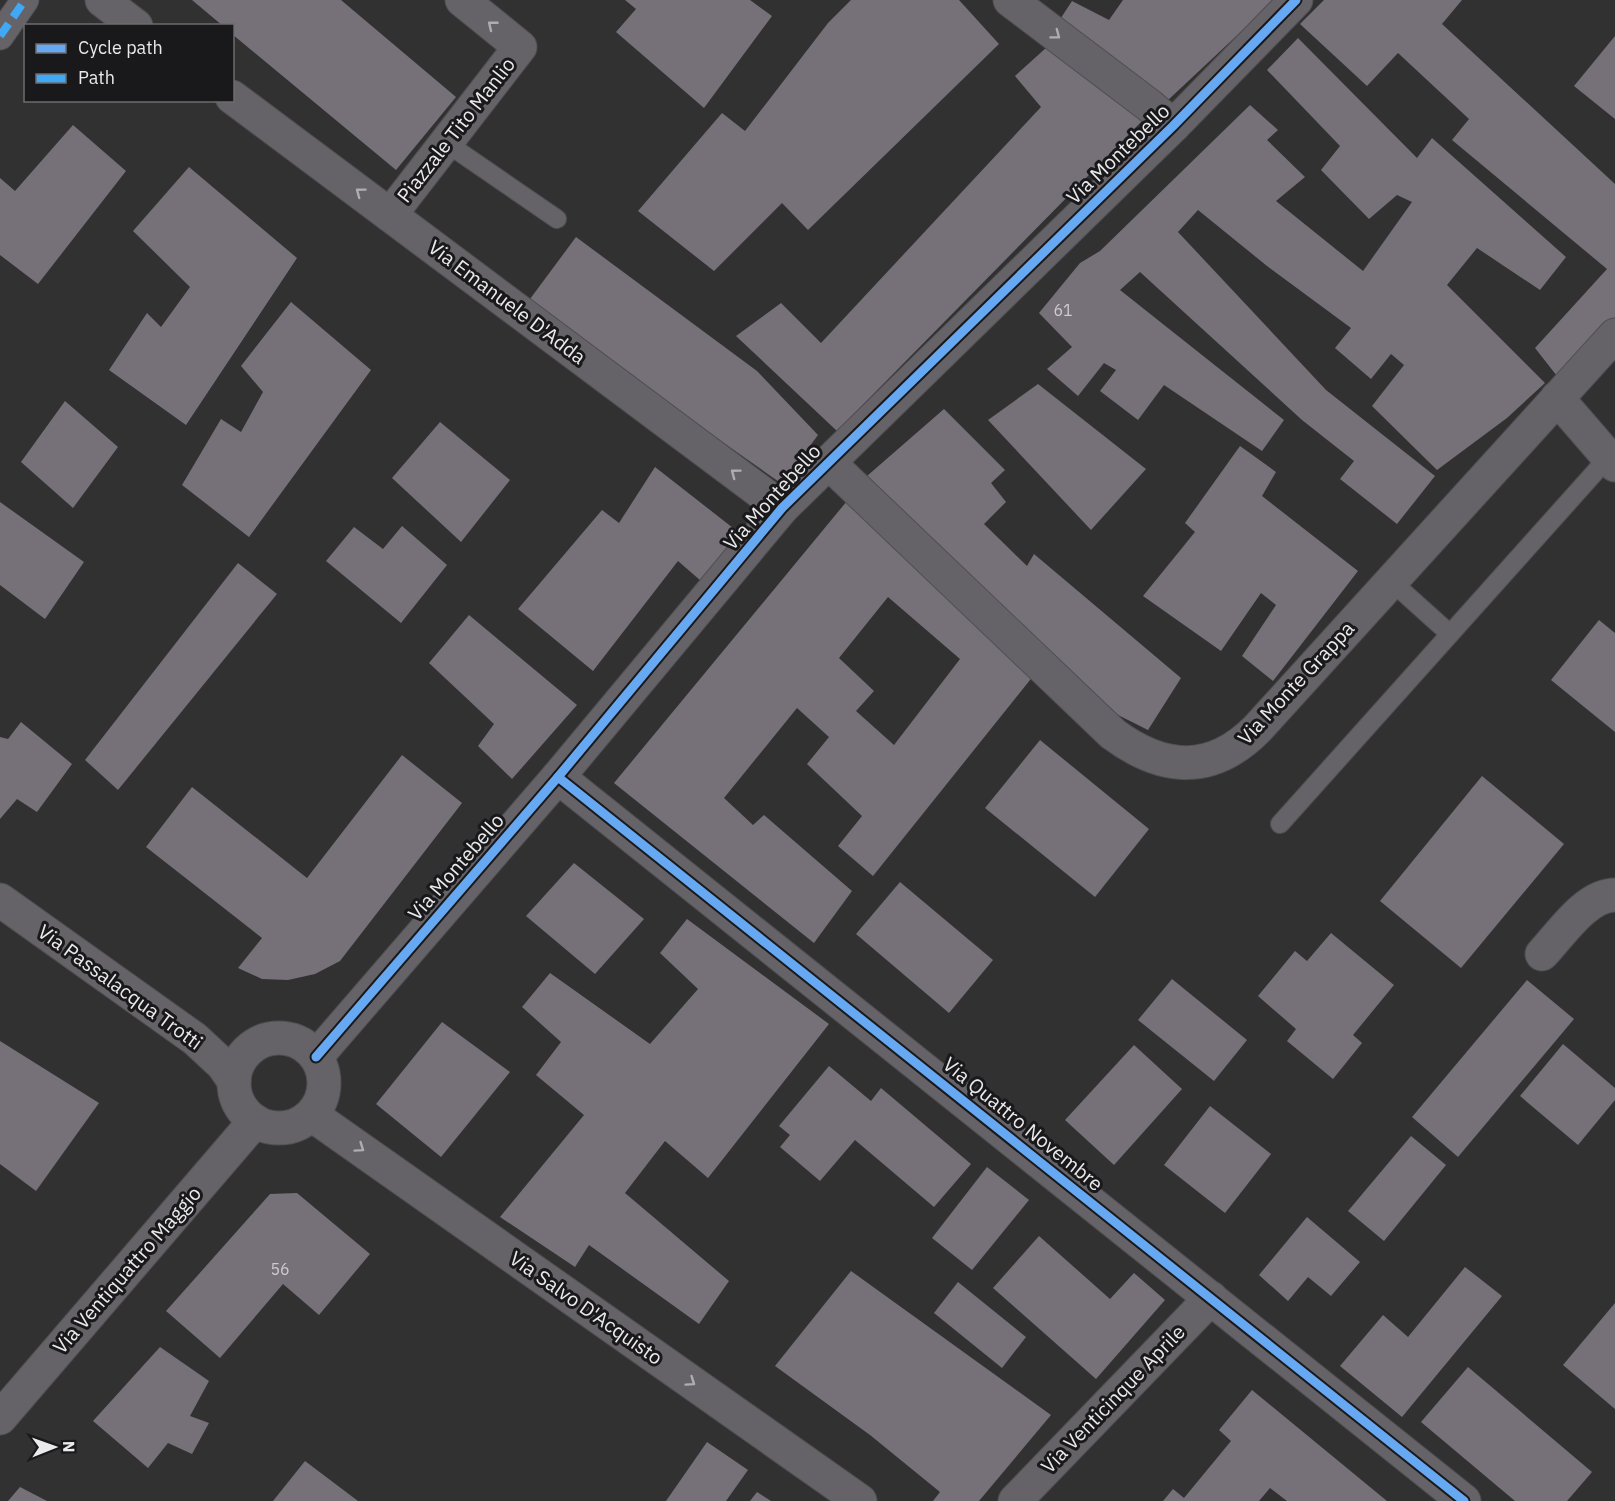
<svg xmlns="http://www.w3.org/2000/svg" width="1615" height="1501" font-family="'IBM Plex Sans',sans-serif">
	<rect width="100%" height="100%" fill="#323132"/>
	<g fill="#767078" fill-rule="evenodd">
		<polygon points="192,0 341,0 456,97 396,170 232,34 232,26 223,26"/>
		<polygon points="625,0 750,0 772,16 704,108 616,32 636,9"/>
		<polygon points="851,0 959,0 999,44 808,230 782,203 714,271 638,211 722,113 745,131 828,23"/>
		<polygon points="1123,0 1275,0 1167,101 1055,27 1072,1 1109,20"/>
		<polygon points="1324,0 1462,0 1442,24 1615,184 1615,318 1557,376 1535,348 1607,269 1452,140 1469,119 1398,53 1367,86 1300,24"/>
		<polygon points="1615,36 1615,119 1574,86"/>
		<polygon points="1298,38 1417,158 1432,138 1566,257 1540,290 1477,248 1447,285 1545,383 1507,418 1437,470 1372,406 1404,365 1391,354 1371,379 1335,348 1351,328 1267,266 1198,210 1178,232 1326,390 1435,476 1397,524 1340,479 1354,461 1302,420 1140,272 1120,290 1284,420 1262,451 1164,385 1138,420 1100,391 1116,370 1104,363 1078,396 1047,369 1072,347 1039,313 1080,263 1100,251 1250,105 1278,130 1267,140 1305,177 1276,201 1363,271 1412,202 1397,195 1369,219 1321,170 1340,146 1267,70"/>
		<polygon points="1047,47 1143,120 837,431 736,336 781,303 821,343 1041,107 1015,76"/>
		<polygon points="73,125 126,171 38,284 0,255 0,178 15,191"/>
		<polygon points="189,167 297,258 186,425 109,370 147,313 161,327 190,287 133,231"/>
		<polygon points="576,237 757,371 818,435 782,484 711,434 530,299"/>
		<polygon points="291,302 371,370 249,537 182,485 221,419 241,432 263,392 241,366"/>
		<polygon points="1038,384 1146,469 1091,530 988,420"/>
		<polygon points="65,401 118,447 73,508 21,462"/>
		<polygon points="944,409 1005,470 991,483 1006,502 984,524 1027,566 1034,554 1181,678 1148,730 1114,713 867,476"/>
		<polygon points="440,422 510,480 461,542 392,478"/>
		<polygon points="1240,446 1276,472 1262,496 1358,571 1273,681 1242,656 1276,605 1261,593 1221,651 1143,596 1195,532 1185,523"/>
		<polygon points="655,467 742,535 701,581 678,561 593,671 518,609 602,510 619,523"/>
		<path d="M847 501 1034 675 873 876 838 846 862 816 807 764 829 737 797 708 724 798 753 825 764 815 852 891 814 943 614 783ZM888 597 960 659 894 745 856 711 874 691 839 658Z"/>
		<polygon points="0,502 84,562 45,619 0,585"/>
		<polygon points="402,526 447,565 401,623 326,561 354,527 383,549"/>
		<polygon points="238,563 277,594 118,790 85,760"/>
		<polygon points="469,615 577,705 512,779 478,746 494,724 429,663"/>
		<polygon points="1599,620 1615,633 1615,732 1551,680"/>
		<polygon points="21,722 72,764 37,812 17,799 0,819 0,737 8,739"/>
		<polygon points="1040,740 1149,829 1095,897 985,808"/>
		<polygon points="402,755 462,803 340,961 315,974 288,980 262,979 238,968 262,938 146,847 192,787 307,878"/>
		<polygon points="1482,776 1564,844 1461,968 1380,901"/>
		<polygon points="574,863 644,919 595,974 526,916"/>
		<polygon points="900,882 993,960 949,1013 856,934"/>
		<polygon points="687,919 829,1024 708,1178 665,1141 625,1193 729,1281 699,1324 589,1245 575,1267 500,1217 584,1115 536,1075 561,1042 522,1007 550,973 650,1044 698,989 660,953"/>
		<polygon points="1331,933 1394,985 1353,1035 1362,1043 1333,1079 1287,1041 1296,1029 1258,996 1295,951 1307,961"/>
		<polygon points="1172,979 1247,1040 1214,1081 1138,1020"/>
		<polygon points="1527,980 1574,1019 1458,1157 1412,1117"/>
		<polygon points="442,1022 510,1072 441,1157 376,1104"/>
		<polygon points="0,1041 99,1103 36,1191 0,1164"/>
		<polygon points="1563,1044 1615,1088 1615,1100 1578,1145 1520,1096"/>
		<polygon points="1134,1045 1182,1089 1114,1165 1065,1120"/>
		<polygon points="829,1066 871,1101 881,1088 971,1164 934,1207 855,1140 820,1181 780,1147 790,1135 779,1126"/>
		<polygon points="1210,1106 1271,1154 1225,1213 1164,1165"/>
		<polygon points="1411,1136 1446,1165 1384,1241 1348,1211"/>
		<polygon points="987,1167 1029,1200 972,1270 932,1238"/>
		<polygon points="297,1193 370,1254 319,1315 283,1284 220,1358 166,1311 270,1194"/>
		<polygon points="1307,1217 1360,1262 1331,1296 1308,1277 1288,1301 1259,1275"/>
		<polygon points="1039,1236 1110,1299 1134,1273 1165,1300 1096,1379 993,1288"/>
		<polygon points="1465,1267 1502,1296 1402,1417 1340,1366 1383,1315 1408,1337"/>
		<polygon points="851,1271 1051,1415 979,1501 933,1501 940,1492 870,1435 775,1366"/>
		<polygon points="958,1282 1026,1337 1002,1368 934,1313"/>
		<polygon points="1615,1303 1615,1409 1563,1365"/>
		<polygon points="160,1347 209,1381 190,1416 209,1423 192,1454 168,1443 148,1468 93,1421"/>
		<polygon points="1468,1367 1592,1472 1567,1501 1515,1501 1421,1422"/>
		<polygon points="1252,1390 1387,1501 1287,1501 1270,1488 1259,1501 1163,1501 1173,1489 1184,1498 1231,1441 1219,1430"/>
		<polygon points="707,1442 748,1470 726,1501 666,1501"/>
		<polygon points="305,1461 358,1501 273,1501"/>
		<polygon points="20,1487 47,1501 8,1501"/>
		<polygon points="757,1492 771,1501 750,1501"/>
	</g>
	<g fill="none" stroke-linecap="round" stroke-linejoin="round">
		<defs>
			<g id="service">
				<polyline points="445,142 557,219"/>
				<polyline points="1391,581 1450,634"/>
				<polyline points="1280,824 1614,451"/>
			</g>
			<polyline id="pedestrian" points="0,36 25,0"/>
			<g id="minor">
				<polyline points="102,0 136,26"/>
				<polyline points="1010,0 1150,106 1173,126"/>
				<polyline points="232,97 782,508"/>
				<polyline points="390,215 520,47 462,0"/>
				<polyline points="1557,398 1615,465"/>
				<path d="M828 462 1113 734C1163 771 1211 775 1257 729L1615 335"/>
				<polyline points="558,777 782,508 1173,126 1296,0"/>
				<polyline points="0,900 195,1039 223,1065 234,1081"/>
				<path d="M1542 954C1561 934 1586 895 1615 895"/>
			</g>
			<g id="tertiary">
				<circle cx="279" cy="1083" r="45"/>
				<polyline points="316,1057 558,777 1464,1501"/>
				<polyline points="312,1115 860,1501"/>
				<polyline points="0,1418 255,1121"/>
				<polyline points="1015,1501 1211,1298"/>
			</g>
		</defs>
		<use href="#service" stroke="#4f4e50" stroke-width="20"/>
		<use href="#pedestrian" stroke="#4f4e50" stroke-width="29"/>
		<use href="#minor" stroke="#4f4e50" stroke-width="35"/>
		<use href="#tertiary" stroke="#4f4e50" stroke-width="35"/>
		<use href="#service" stroke="#666368" stroke-width="18"/>
		<use href="#pedestrian" stroke="#666368" stroke-width="27"/>
		<use href="#minor" stroke="#666368" stroke-width="33"/>
		<use href="#tertiary" stroke="#666368" stroke-width="33"/>
		<polyline stroke="#3fa9f5" stroke-width="8" stroke-dasharray="15 8" stroke-linecap="butt" points="0,36 25,0"/>
		<defs>
			<g id="cycleway">
				<polyline points="558,777 1464,1501"/>
				<polyline points="316,1057 558,777 782,508 1173,126 1296,0"/>
			</g>
		</defs>
		<use href="#cycleway" stroke="#19181a" stroke-width="13"/>
		<use href="#cycleway" stroke="#66a8f1" stroke-width="9"/>
	</g>
	<defs><path id="oneway-chevron" d="M-2-3.5L2.5 0L-2 3.5" fill="none" stroke-width="1.6" stroke-linecap="round" stroke-linejoin="round" transform="scale(1.5)"/></defs>
	<g stroke="#afadb0">
		<use href="#oneway-chevron" transform="translate(492 25) rotate(-141)"/>
		<use href="#oneway-chevron" transform="translate(1056 35) rotate(37)"/>
		<use href="#oneway-chevron" transform="translate(360 192) rotate(-143)"/>
		<use href="#oneway-chevron" transform="translate(735 473) rotate(-143)"/>
		<use href="#oneway-chevron" transform="translate(360 1148) rotate(35)"/>
		<use href="#oneway-chevron" transform="translate(691 1382) rotate(35)"/>
	</g>
	<g text-anchor="middle" stroke-width="6" stroke-linejoin="round" paint-order="stroke">
		<g font-size="16" fill="#cdcbce">
			<text x="1063" y="316">61</text>
			<text x="280" y="1275">56</text>
		</g>
		<g font-size="20" fill="#eae9eb" stroke="#19181a">
			<text transform="translate(456 130) rotate(-52)" y="7">Piazzale Tito Manlio</text>
			<text transform="translate(1118 154) rotate(-44)" y="7">Via Montebello</text>
			<text transform="translate(507 302) rotate(37)" y="7">Via Emanuele D'Adda</text>
			<text transform="translate(772 497) rotate(-48)" y="7">Via Montebello</text>
			<text transform="translate(1296 683) rotate(-47)" y="7">Via Monte Grappa</text>
			<text transform="translate(456 867) rotate(-49)" y="7">Via Montebello</text>
			<text transform="translate(120 987) rotate(36)" y="7">Via Passalacqua Trotti</text>
			<text transform="translate(1023 1124) rotate(39)" y="7">Via Quattro Novembre</text>
			<text transform="translate(127 1270) rotate(-49)" y="7">Via Ventiquattro Maggio</text>
			<text transform="translate(586 1308) rotate(35)" y="7">Via Salvo D'Acquisto</text>
			<text transform="translate(1113 1399) rotate(-46)" y="7">Via Venticinque Aprile</text>
		</g>
	</g>
	<rect x="24" y="24" width="210" height="78" fill="#19181a" stroke="#6d6c6e" stroke-width="1.5"/>
	<rect x="36" y="44" width="30" height="9" fill="#66a8f1" stroke="#6d6c6e" stroke-width="1.5"/>
	<text x="78" y="54" font-size="18" fill="#eae9eb">Cycle path</text>
	<rect x="36" y="74" width="30" height="9" fill="#3fa9f5" stroke="#6d6c6e" stroke-width="1.5"/>
	<text x="78" y="84" font-size="18" fill="#eae9eb">Path</text>
	<g transform="translate(54 1447) rotate(89)" stroke="#19181a" stroke-width="4.5" paint-order="stroke">
	<path d="M0-4.5L10 22L0 15L-10 22Z" fill="#eae9eb"/>
	<text y="-9" font-size="16" font-weight="bold" text-anchor="middle" fill="#eae9eb">N</text>
	</g>
</svg>
